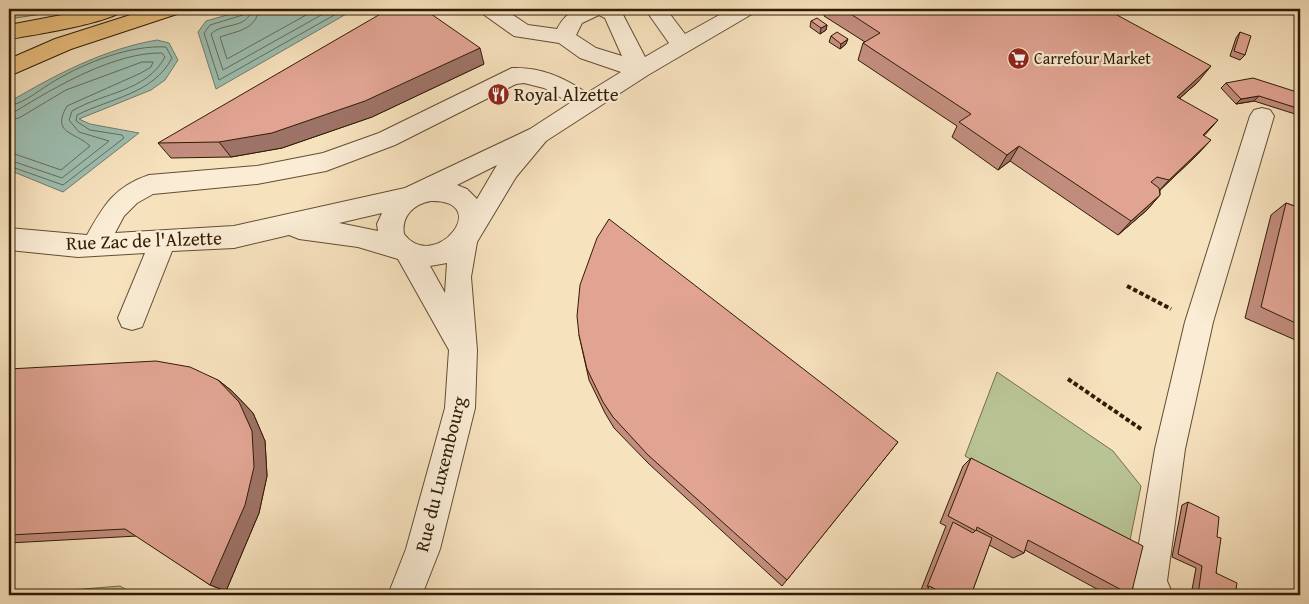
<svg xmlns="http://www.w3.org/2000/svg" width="1309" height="604" font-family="'Gentium Book Plus',serif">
	<rect width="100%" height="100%" fill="#f7e2be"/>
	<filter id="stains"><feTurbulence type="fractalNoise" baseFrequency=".004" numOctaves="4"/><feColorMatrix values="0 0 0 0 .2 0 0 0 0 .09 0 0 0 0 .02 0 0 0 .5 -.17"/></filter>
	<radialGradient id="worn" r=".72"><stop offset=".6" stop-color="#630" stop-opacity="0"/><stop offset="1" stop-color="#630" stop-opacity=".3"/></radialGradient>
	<g fill="#b9c494" stroke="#74704c">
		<polygon points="9,9 74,9 9,19"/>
		<polygon points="997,372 1113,451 1141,486 1128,550 965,456"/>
		<polygon points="120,586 135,595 9,595"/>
	</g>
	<g fill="#9dbeb1" stroke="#717d6c">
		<polygon points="248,9 355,9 216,89 198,32 206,21"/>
		<path d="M157 40 169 43 178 60 165 80 151 90 79 119 90 124 139 133 63 192 9 170V102C55 75 104 49 157 40Z"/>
	</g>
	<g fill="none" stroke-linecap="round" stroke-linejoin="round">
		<g stroke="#666d5a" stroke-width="1">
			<polyline points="246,9 243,15 210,25 204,33 219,80 345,9"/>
			<path d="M252 9C247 30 223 22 211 34L223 70 332 9"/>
			<path d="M259 9C256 30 237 31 220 37L227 59 317 9"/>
			<path d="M9 106C27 102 40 89 56 80 87 62 130 45 166 47L172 58C153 94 111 98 77 115L76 121 90 130 122 135 124 138 63 185 9 166"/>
			<path d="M9 112 16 111C55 87 115 52 162 53L165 57C146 92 104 92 72 111L69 120 79 132 109 141 62 178 9 160"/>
			<path d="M9 120 19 118 66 90 142 62H153L151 67 141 73 67 106C51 134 74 131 90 146L61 170 9 152"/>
		</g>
		<defs>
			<g id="minor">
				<path d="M480 9H504L528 25 557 29C571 1 593 9 620 9L645 57 669 43 645 9H666L685 34 730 9H755L752 14 648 75 546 141 516 177 477 242 471 277 477 350 475 408 440 549 422 595H388L406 549 445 408 449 350 398 259 358 247 299 239 289 235 234 248 172 251 142 327 132 330 122 327 118 318 145 253 78 257 9 250V228L87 235C104 205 114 187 149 175L257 166 323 153 379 133 512 68C541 67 563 77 587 93L621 72 580 58 559 43 514 36 483 14ZM599 15 605 18 622 56 596 48 576 35 582 23ZM524 83 544 88 570 103 530 129 405 188 234 226 115 233 124 216 137 203 153 194 257 184 326 171 395 145 516 84ZM497 165 477 199 467 189 457 185ZM431 201C494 200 435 274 404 234 401 216 414 204 431 201ZM382 213 377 224 378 231 339 223ZM447 263 445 293 430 266Z"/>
				<polygon points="1262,108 1270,110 1274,116 1213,322 1185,449 1167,581 1173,595 1136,595 1132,585 1155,449 1185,322 1250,116 1254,110"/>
			</g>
			<g id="highway">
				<path d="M93 9H124C116 22 28 36 9 39V25Z"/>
				<polygon points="149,9 180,9 177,14 71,49 9,76 9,59 55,39"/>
			</g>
		</defs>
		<use href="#minor" stroke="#624e32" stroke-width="2"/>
		<use href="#highway" stroke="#301c04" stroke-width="2"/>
		<g stroke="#301c04" stroke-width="4" stroke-dasharray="4.5 2.5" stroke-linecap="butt">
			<polyline points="1127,286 1171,309"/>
			<polyline points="1068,379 1141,429"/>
		</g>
		<use href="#minor" fill="#faecd5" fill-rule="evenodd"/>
		<use href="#highway" fill="#ecc17f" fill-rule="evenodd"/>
	</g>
	<g fill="#c28d7e" stroke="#301c04">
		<polygon points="826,9 1106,9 1198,82 1180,98 1204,135 1197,155 1160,190 1160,195 1147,210 1118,235 1010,161 998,170 952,137 957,126 858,60 863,43 865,42 824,16"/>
		<polygon points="811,21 827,25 826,30 820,34 810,27"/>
		<polygon points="1240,32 1245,55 1240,60 1230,56 1236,38"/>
		<polygon points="831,36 846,44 840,49 829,42"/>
		<polygon points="484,64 372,117 282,148 231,157 171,158 158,143"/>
		<polygon points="1226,83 1300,109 1295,114 1254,101 1236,104 1221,88"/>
		<polygon points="1286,203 1300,208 1300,342 1245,318 1271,215"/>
		<polygon points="579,335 898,442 782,586 649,464 614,428 605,413 589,380"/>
		<polygon points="9,369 218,380 232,391 253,413 265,441 267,476 259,513 226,591 210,585 137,536 9,543"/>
		<polygon points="971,458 1131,595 1108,595 1025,550 1024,553 1013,558 989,545 971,595 919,595 946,526 940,523 963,466"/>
		<polygon points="1188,502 1217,537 1216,573 1235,595 1191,595 1196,568 1172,557 1182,505"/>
		<polygon points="1300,561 1300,595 1296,595 1300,567"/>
	</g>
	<g fill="#9e7367" stroke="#301c04">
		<polygon points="508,9 515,9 509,12"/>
		<polygon points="827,25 826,30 820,34 821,28"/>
		<polygon points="848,39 846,44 840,49 841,44"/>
		<polygon points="480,48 484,64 372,117 282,148 231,157 219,142"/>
		<polygon points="1211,66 1198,82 1164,112 1177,97"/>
		<polygon points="1259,96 1254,101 1236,104 1241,99"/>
		<polygon points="1218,120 1204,136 1203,135"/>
		<polygon points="1211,140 1197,155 1155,195 1169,180"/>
		<polygon points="1019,146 1010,161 998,170 1007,155"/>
		<polygon points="1160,195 1147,210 1118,235 1131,221"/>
		<polygon points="218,380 232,391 253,413 265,441 267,476 259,513 226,591 210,585"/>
	</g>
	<g fill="#e1a493" stroke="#301c04">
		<polygon points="389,9 424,9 480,48 365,101 272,133 219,142 158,143"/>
		<polygon points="843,9 1106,9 1211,66 1177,97 1218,120 1203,135 1211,140 1169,180 1157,177 1151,182 1159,188 1160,195 1131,221 1019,146 1007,155 959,122 971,114 863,43 880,33"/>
		<polygon points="817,18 827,25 821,28 811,21"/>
		<polygon points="837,32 848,39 841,44 831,36"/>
		<polygon points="1240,32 1251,36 1245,55 1234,51"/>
		<polygon points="1253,78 1300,93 1300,109 1259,96 1241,99 1226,83"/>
		<polygon points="1286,203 1300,208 1300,325 1261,307"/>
		<polygon points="609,219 898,442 787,580 648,455 613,417 603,402 587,369 579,335 577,316 580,285 597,238"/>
		<polygon points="156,361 190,367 218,380 239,402 252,431 254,467 245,505 210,585 125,529 9,535 9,369"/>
		<polygon points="971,458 1143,546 1131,595 1028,540 1024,553 977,527 976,531 948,516"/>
		<polygon points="1188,502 1219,517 1217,537 1221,538 1216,573 1237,583 1235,595 1198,595 1202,566 1178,554"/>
		<polygon points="953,522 973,533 976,530 992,538 971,595 946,595 929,586 927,587"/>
		<polygon points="929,586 946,595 926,595"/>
	</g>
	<defs>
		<symbol id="supermarket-disc" viewBox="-11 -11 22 22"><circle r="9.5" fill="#8f2418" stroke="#faecd5"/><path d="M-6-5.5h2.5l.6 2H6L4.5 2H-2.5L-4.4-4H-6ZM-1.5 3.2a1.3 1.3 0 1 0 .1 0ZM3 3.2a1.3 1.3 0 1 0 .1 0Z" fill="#fff"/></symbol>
		<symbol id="restaurant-disc" viewBox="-11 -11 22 22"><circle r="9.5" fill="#8f2418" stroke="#faecd5"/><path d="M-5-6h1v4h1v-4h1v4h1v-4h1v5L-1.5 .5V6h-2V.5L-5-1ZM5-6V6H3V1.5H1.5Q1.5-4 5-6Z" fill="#fff"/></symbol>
	</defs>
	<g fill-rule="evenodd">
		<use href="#supermarket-disc" x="1006" y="46" width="25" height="25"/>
		<use href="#restaurant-disc" x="486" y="82" width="25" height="25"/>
	</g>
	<g text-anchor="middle" stroke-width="4.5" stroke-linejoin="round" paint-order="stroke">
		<g font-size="16" fill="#301c04" stroke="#faecd5" text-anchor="start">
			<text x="1034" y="64">Carrefour Market</text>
		</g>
		<g font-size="19" fill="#301c04" stroke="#faecd5" text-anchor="start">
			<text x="514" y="101">Royal Alzette</text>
		</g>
		<g font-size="19" fill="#301c04" stroke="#faecd5">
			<text transform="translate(144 240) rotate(-2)" y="7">Rue Zac de l'Alzette</text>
			<text transform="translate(440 474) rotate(-76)" y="7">Rue du Luxembourg</text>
		</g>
	</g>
	<rect width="1309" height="604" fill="none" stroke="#f7e2be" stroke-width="30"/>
	<rect x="10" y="10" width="1289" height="584" fill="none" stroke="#301c04" stroke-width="2.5"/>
	<rect x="15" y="15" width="1279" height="574" fill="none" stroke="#301c04"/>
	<rect width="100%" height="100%" filter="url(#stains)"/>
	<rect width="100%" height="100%" fill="url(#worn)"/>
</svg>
